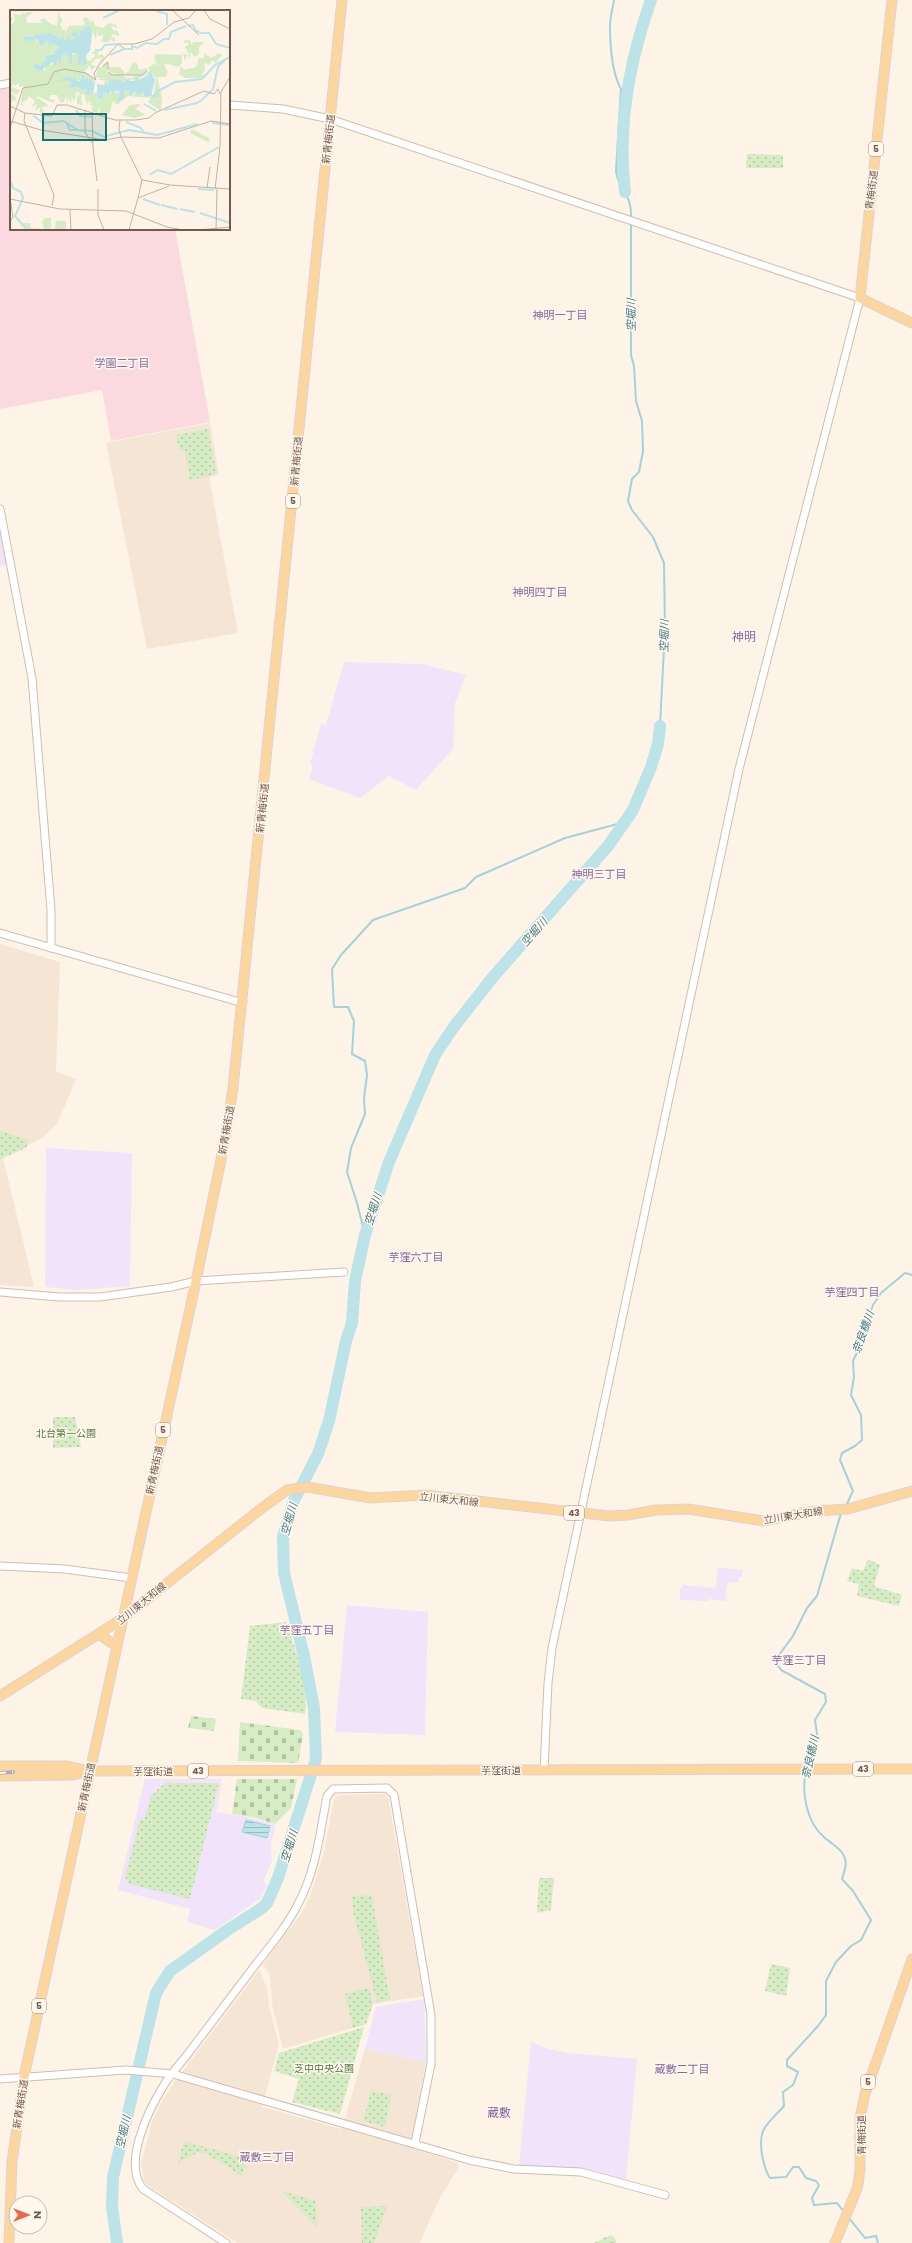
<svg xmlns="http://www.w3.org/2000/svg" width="912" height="2243" font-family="Poppins,'Noto Sans JP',sans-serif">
	<defs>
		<pattern id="cemetery-stones" width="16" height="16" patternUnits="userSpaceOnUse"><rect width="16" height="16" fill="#d6ecc5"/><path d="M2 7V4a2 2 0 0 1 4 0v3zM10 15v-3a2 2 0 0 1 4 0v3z" fill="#b2c2a2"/></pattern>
		<pattern id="park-dots" width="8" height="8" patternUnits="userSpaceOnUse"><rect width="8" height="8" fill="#d6ecc5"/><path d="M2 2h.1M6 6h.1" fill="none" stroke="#b2c2a2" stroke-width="1.8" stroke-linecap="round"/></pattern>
		<pattern id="water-rules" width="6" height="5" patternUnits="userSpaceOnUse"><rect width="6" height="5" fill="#bbe3e8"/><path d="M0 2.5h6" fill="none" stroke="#9dbbbe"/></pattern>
	</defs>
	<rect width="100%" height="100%" fill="#fdf4e7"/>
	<g fill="#f5e5d5">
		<polygon points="210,423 219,475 209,477 238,633 147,649 106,443"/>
		<polygon points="0,944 60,962 56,1072 76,1079 57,1124 42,1138 3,1158 34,1287 0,1285"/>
		<polygon points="385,1794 388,1797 423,1996 373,2004 366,2024 283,2049 272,2004 270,1975 263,1964 301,1914 310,1896 324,1852 334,1799 338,1795"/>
		<polygon points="259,1970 267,1987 269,2006 279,2045 262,2107 342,2129 365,2049 426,2062 410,2147 458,2163 459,2167 439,2199 420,2243 237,2243 147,2185 144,2180 141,2165 152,2121 162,2101 173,2084"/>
	</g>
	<g fill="#f1e4fa">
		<polygon points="0,526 7,565 0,566"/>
		<polygon points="344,662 421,664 466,675 455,703 453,749 416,790 389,776 360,798 309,779 313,766 310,764 321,724 326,725"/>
		<polygon points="46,1148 132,1153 130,1286 78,1290 45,1287"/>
		<polygon points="718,1567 743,1570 742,1577 739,1577 738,1583 728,1582 725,1601 708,1599 708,1601 680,1600 680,1588 682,1588 682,1585 716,1588"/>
		<polygon points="347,1605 428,1612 425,1735 335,1732"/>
		<polygon points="145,1779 222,1779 217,1812 253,1818 276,1825 271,1843 272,1861 263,1882 267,1885 261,1898 215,1930 187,1922 190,1909 118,1890"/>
		<polygon points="424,1999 426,2062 365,2049 376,2007"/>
		<polygon points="531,2042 549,2049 568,2053 637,2059 626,2180 593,2170 519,2165"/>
	</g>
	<polygon fill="#fbdadf" points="11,86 11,229 175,229 210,422 111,441 102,390 0,409 0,88"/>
	<g fill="url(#cemetery-stones)">
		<polygon points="191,1716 216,1719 214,1731 188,1728"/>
		<polygon points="240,1722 300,1730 303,1734 298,1763 238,1761"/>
		<polygon points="237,1779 297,1779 291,1808 275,1824 253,1817 232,1814"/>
		<polygon points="611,2235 615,2238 616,2243 594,2243"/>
	</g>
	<g fill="url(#park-dots)">
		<polygon points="747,154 783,155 783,168 746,168"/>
		<polygon points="208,429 217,474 190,480 185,450 179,450 176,435"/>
		<polygon points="0,1131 29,1140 26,1148 0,1159"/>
		<polygon points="53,1417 75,1417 81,1447 53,1448"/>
		<polygon points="868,1559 880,1565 874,1586 902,1595 899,1606 857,1596 859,1584 847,1581 852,1568 863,1571"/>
		<path d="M286 1622C296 1651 309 1683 305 1714L262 1708 255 1701 241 1699 250 1626Z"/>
		<polygon points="165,1783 219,1783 190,1899 129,1884 125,1877 140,1819 144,1820 151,1796"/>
		<polygon points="539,1878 554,1878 551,1910 537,1913"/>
		<polygon points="372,1895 390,2000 377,2002 353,1911 352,1896"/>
		<polygon points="771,1964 790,1968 786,1996 765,1991"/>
		<polygon points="369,1988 373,2004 366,2024 353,2028 345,1994"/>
		<polygon points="364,2027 340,2114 292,2102 299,2079 274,2071 279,2053"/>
		<polygon points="371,2091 391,2095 385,2127 363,2121"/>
		<polygon points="184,2141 247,2159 242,2176 207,2154 198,2152 178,2163"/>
		<polygon points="281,2191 316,2201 317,2227"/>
		<polygon points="387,2206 374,2243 362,2243 361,2207"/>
	</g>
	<polygon fill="url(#water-rules)" stroke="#a1d3da" points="246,1820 270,1826 267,1838 242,1832"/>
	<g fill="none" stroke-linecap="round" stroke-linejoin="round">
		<g stroke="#a1d3da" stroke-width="2">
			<path d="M614 0C613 8 610 17 610 25 610 45 611 71 621 89L616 171C619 192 632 192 631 218"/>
			<polyline points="631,223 631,355 634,366 636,401 642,421 643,451 639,472 632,479 628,501 632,510 653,537 664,563 665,628 660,726"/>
			<polyline points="365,1235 357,1203 347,1172 351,1148 365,1114 364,1098 367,1075 365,1061 352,1054 354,1021 348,1007 334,1007 332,969 341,955 373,920 465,888 476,877 565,838 625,822"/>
			<polyline points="846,1506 853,1491 840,1460 842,1453 855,1446 862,1440 861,1415 851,1395 854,1377 853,1361 864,1337 867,1321 873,1305 881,1293 905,1273 912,1275"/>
			<polyline points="808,1766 817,1734 815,1720 826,1702 825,1694 781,1670 777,1664 779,1655 793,1636 807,1608 817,1596 841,1513"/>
			<path d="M806 1772C801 1793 807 1823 824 1837 830 1843 841 1848 844 1856 848 1864 844 1871 842 1879L853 1891 871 1920 861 1940 851 1946 836 1962 826 1981V2015L818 2026 787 2060V2066L798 2072 793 2085 783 2092 784 2106C766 2126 758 2127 762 2155 764 2164 765 2171 770 2178L786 2177 793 2167H799L806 2178 816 2181 819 2185 812 2198 814 2205 837 2203 845 2213"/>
			<polyline points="849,2218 865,2238 876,2236 878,2243"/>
		</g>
		<g stroke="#bbe3e8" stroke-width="12">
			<path d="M625 192C617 126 629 62 651 0"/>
			<polyline points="117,2243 112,2206 113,2177 156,1993 170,1971 229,1929 262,1908 267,1903 278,1878 316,1759 314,1708 304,1656 284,1573 283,1537 294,1500 318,1454 329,1421 346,1341 352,1323 355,1281 365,1235 389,1162 435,1055 453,1028 493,977 608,846 633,810 651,767 658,744 660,726"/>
		</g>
		<defs>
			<g id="tertiary">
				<polyline points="0,85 11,83"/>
				<polyline points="229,105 283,109 330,119 860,298 739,769 552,1648 548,1683 544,1770"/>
				<polyline points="0,509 32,678 51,910 51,948"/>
				<polyline points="0,933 243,1003"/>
				<polyline points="0,1292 59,1297 100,1297 171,1287 196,1281 344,1272"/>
				<polyline points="0,1566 65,1569 131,1578"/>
				<polyline points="0,2079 126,2070 173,2074 469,2160 514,2169 581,2172 665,2195"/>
				<path d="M226 2243 143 2189C122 2163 149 2109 164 2085 171 2073 182 2062 190 2051 212 2022 234 1993 256 1964 271 1945 287 1926 298 1904 316 1871 320 1833 327 1796L333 1789 387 1788 394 1795 431 2015V2064L415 2143"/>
			</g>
			<g id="primary">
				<polyline points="892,0 860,298 912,323"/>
				<polyline points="100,1635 116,1646"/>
				<polyline points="0,1696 122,1619 262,1508 287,1490 307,1487 371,1498 425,1495 609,1516 628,1515 656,1510 688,1509 764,1521 814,1511 848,1509 912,1491"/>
				<polyline points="0,1766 67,1766 89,1771 912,1769"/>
				<polyline points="0,1776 73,1775 88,1771"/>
				<polyline points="9,2243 12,2162 24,2077 196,1281 225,1140 233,1088 342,0"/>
				<polyline points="835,2243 858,2186 860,2168 860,2118 865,2094 912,1959"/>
			</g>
		</defs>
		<use href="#tertiary" stroke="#d2bdaf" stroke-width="9"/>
		<use href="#primary" stroke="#dcd4d0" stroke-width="11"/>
		<use href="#tertiary" stroke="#fff" stroke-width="7"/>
		<use href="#primary" stroke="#fdd69f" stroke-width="9"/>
		<defs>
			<polyline id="rail" points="0,1773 13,1772"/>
		</defs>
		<use href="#rail" stroke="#b6a4c8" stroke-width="3.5"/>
		<use href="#rail" stroke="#fff8ee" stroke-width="2" stroke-dasharray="6" stroke-linecap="butt"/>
	</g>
	<g text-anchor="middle" stroke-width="3" stroke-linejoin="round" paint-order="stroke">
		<g fill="#fff8ee" stroke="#a0897b" stroke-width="1">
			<rect x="869" y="142" width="14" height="14" rx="3"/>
			<rect x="286" y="494" width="14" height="14" rx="3"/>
			<rect x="156" y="1423" width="14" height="14" rx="3"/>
			<rect x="564" y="1506" width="20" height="14" rx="3"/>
			<rect x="853" y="1762" width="20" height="14" rx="3"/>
			<rect x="188" y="1764" width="20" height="14" rx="3"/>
			<rect x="32" y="1999" width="14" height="14" rx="3"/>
			<rect x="861" y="2075" width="14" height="14" rx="3"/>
		</g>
		<g font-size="9" font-weight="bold" fill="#78594a">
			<text x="876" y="152">5</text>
			<text x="293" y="504">5</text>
			<text x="163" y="1433">5</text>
			<text x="574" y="1516">43</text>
			<text x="863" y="1772">43</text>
			<text x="198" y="1774">43</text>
			<text x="39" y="2009">5</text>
			<text x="868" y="2085">5</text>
		</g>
		<g font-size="10" fill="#78594a" stroke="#fff8ee">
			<text transform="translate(328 139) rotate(-84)" y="4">新青梅街道</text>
			<text transform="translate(871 190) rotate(-83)" y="4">青梅街道</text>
			<text transform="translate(296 461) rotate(-85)" y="4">新青梅街道</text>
			<text transform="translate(262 808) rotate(-84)" y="4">新青梅街道</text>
			<text transform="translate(226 1130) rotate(-80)" y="4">新青梅街道</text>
			<text transform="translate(154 1470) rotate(-78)" y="4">新青梅街道</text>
			<text transform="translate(449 1499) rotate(6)" y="4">立川東大和線</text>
			<text transform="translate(793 1515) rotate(-9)" y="4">立川東大和線</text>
			<text transform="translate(141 1603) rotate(-39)" y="4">立川東大和線</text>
			<text x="501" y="1774">芋窪街道</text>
			<text x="153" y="1775">芋窪街道</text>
			<text transform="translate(86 1787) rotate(-78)" y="4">新青梅街道</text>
			<text transform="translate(20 2104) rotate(-81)" y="4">新青梅街道</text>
			<text transform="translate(861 2135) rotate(-90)" y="4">青梅街道</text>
		</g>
		<g font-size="10" fill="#52783f" stroke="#fff8ee">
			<text x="66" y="1437">北台第一公園</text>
			<text x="324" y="2072">芝中中央公園</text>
		</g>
		<g font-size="11" fill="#87669b" stroke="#fff8ee">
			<text x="560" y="319">神明一丁目</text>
			<text x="122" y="367">学園二丁目</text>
			<text x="540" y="596">神明四丁目</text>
			<text x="599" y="878">神明三丁目</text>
			<text x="416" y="1261">芋窪六丁目</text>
			<text x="852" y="1296">芋窪四丁目</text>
			<text x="307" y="1634">芋窪五丁目</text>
			<text x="799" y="1664">芋窪三丁目</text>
			<text x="682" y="2073">蔵敷二丁目</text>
			<text x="267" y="2161">蔵敷三丁目</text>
		</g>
		<g font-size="11" font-style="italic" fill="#407b84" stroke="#fff8ee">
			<text transform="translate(631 315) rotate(-90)" y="4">空堀川</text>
			<text transform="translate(664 636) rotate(-89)" y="4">空堀川</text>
			<text transform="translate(534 932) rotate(-48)" y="4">空堀川</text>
			<text transform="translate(373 1209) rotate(-72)" y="4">空堀川</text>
			<text transform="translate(863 1332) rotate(-70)" y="4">奈良橋川</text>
			<text transform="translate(289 1519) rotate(-74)" y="4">空堀川</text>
			<text transform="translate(810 1757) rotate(-77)" y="4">奈良橋川</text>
			<text transform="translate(289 1846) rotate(-73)" y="4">空堀川</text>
			<text transform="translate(123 2132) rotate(-77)" y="4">空堀川</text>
		</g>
		<g font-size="12" fill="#87669b" stroke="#fff8ee">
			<text x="744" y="641">神明</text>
			<text x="499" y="2117">蔵敷</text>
		</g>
	</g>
	<g transform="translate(10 10)">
		<rect width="220" height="220" fill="#fdf4e7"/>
		<path d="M146 44 172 45V53L168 57 158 54 148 56 144 48ZM123 52 127 53 129 60 137 58V63L112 66 99 62V57H110L115 63 118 62ZM46 211H56V220H52L51 216V220H43L45 219Z" fill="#d6ecc5"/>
		<path d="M51 0 49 5 53 10 49 16 51 15 52 20 55 19V23L59 16 75 15 73 8 76 7 80 10 79 13 83 10 85 16 93 18 99 13 105 15 106 13 107 18 101 16 103 20 108 21 109 26 102 24 101 28 104 27 106 31 104 32 100 29 99 32H91L94 25 88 26 87 20 86 30 80 17H77L73 21 70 20V26L64 22 62 25 66 28 61 30 58 28 57 31 54 30 53 24 51 29 45 27 44 24 16 26V30L26 29 31 36 37 31 39 32 37 36 42 33 49 37 43 44 41 43V46L35 47 37 50 31 55 26 54 23 57 26 58V62L30 60 33 63 37 55 45 54 48 49 51 54 50 47 56 43 60 50 59 55 62 53V44H68V56L73 50V58L75 54 77 55V50L80 51 86 45 81 42 89 41 87 46 92 44 95 48 88 55 92 48 85 49 81 54 86 57 81 60 80 55 74 62 83 68 86 72 82 73V68L79 72 78 69 73 70 75 65H70L71 69 68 72 65 70V67L62 69 57 66 53 69 58 70 62 74 56 76H60L61 80 62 77H69L71 78 68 82 76 79V84L79 86V80L83 84 88 81V88L92 91V84L97 83 99 86 102 81 103 83 110 81 107 92 115 88 114 81H120L122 86 124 85 123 81 127 85V82H132L134 86 137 84 141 88 118 86 107 95 103 91 99 104 97 101 90 103V97L87 103 82 101 83 95 80 96 81 92 77 91 79 92 78 94 76 92 74 84 71 85 72 95 67 94V84L69 86 70 83 66 82 65 91 61 87 62 91 60 92 59 87 57 94 56 86 54 92H50L47 85H40V89L45 90 43 93 27 86V90L28 88 38 95V97L35 94 36 97H32L34 103 29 101 31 97 25 101 27 94 20 98 26 91 23 92 24 90 19 86 17 90 11 93 14 95H11V89L14 76 9 77V73L5 76 2 73 3 76 0 77V7H3L1 13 2 15 5 10 3 4 11 5 14 2V5L16 2H23L16 8 17 13H32L30 10 34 8 39 13 47 16 48 5ZM175 29 181 31V36L183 32H195L189 37V44L185 47 181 42 180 48 177 45 175 51 173 43 178 45 180 43H177V39L174 38 179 34 177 32 174 34ZM194 43 201 48 209 43 212 45 205 54V51H201L200 55 194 53 195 60 191 65 197 64 194 68H175L169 64 171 56 174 60 186 57 189 48H194ZM139 60V64L131 67 129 71 128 66 125 71 115 67 113 72H104L100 68V73L94 75 95 71 87 69H93L98 63 122 68 126 65 137 64ZM0 77 10 80 7 85 2 82 0 83 5 86 7 92 5 90 0 93Z" fill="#d6ecc5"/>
		<path d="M145 53 148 56 154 55 158 62 156 67H147L152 87 151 101 138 92 144 83 146 68 138 58ZM83 93 93 96 98 93 101 102 90 103V97L87 103 82 101ZM129 94 131 97 128 96 126 99 135 105 125 108 112 105 120 95ZM182 119 199 128 200 133 180 123ZM35 208H41V220H17L14 216H11V213L14 216 12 213H20L21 218 34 219 32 212Z" fill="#d6ecc5"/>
		<path d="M95 53H98L97 65 92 69 86 67 88 56 91 58Z" fill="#d6ecc5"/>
		<path d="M74 17H81L82 24 80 41 76 45 77 55 75 54 72 58 73 50 68 56V44L62 43V53L58 56 60 50 56 43 54 47 53 45 50 47 51 51 50 57 48 49 45 56 43 52 33 59 34 63 30 60 25 63 27 60 23 57 26 54 31 55 37 49 34 47 43 44 49 37 42 33 37 37 39 32 37 31 31 36 27 29 16 31 13 27 41 23 51 29 53 23 54 30 57 31 58 26 61 30 66 28 61 25 64 21 70 26 69 20 73 21ZM140 60 145 70 141 86H134L133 82 130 84 128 82 127 85 124 81 122 86 119 85 120 81H114L115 88 107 92 110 81H105L104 84 100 81 99 86 97 83 92 84 93 91 88 88 87 74 95 75V72L97 75 100 72 99 67 105 72 107 69 114 72 115 67 117 70 119 68 120 71H125L127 66 129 70 138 65ZM69 65H75L73 70 78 68 79 72 82 68V73L85 72 83 85 79 80 80 86 76 84V79L67 82 71 79 68 77H62L60 80V76L54 77 62 74 58 70 47 72 58 66 63 69 65 66V70L69 72 72 67Z" fill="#bbe3e8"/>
		<path fill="none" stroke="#bbe3e8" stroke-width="2" d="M146 1 157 4V15M93 8 108 1M178 16 183 15 185 20 191 23H199L206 34 220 38M109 35 115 39H122V36L127 38 136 33 147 34 154 29H159L161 22 176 16M85 40H91L95 35 108 34M100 45 114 39M141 86H146L148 81 165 72 192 69 205 55 220 47M134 94 146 101M66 100 70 106 81 107M155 100 187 93 192 90 203 79 208 57 216 49M23 105 33 113 54 111M54 111 68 120 82 121 94 127 100 125M56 112 60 120H68M116 112 131 118 134 123M202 113 219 115M100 125 119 120 147 125 187 114M139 165 148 160 161 164 209 137M1 172 3 178 11 182 13 188 5 206 17 220M188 179 204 180M133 189 150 195M151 195 168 199M170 199 185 202M190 203 220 213"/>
		<path fill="none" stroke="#c4b1a3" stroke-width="1" d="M162 0 189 25M194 0 200 9 220 19M93 56 98 52V60M98 62 102 65H115M116 65H132L137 61M0 96 15 103 42 106 47 95H57L105 110H126L139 108 145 103 194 81 204 84 208 79 210 84M75 100V122L82 133M82 102 83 138 87 171M15 103 14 111 44 185 42 196M110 110 109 119 111 127 132 170M0 111 31 120 95 130 111 127 149 128 201 111 220 114M132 170 160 175 220 179M0 178V118L13 78 38 74 44 62 54 59 76 63 86 70 84 64 88 56 108 34H124L142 29 164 12 179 8 186 0M197 178 200 157M88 179V205L94 220M205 179 210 137 211 82 220 67M0 188 3 207 0 212M128 188 132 170M0 189 50 199 116 201 157 217 173 220M60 200 61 220M119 220 128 188 159 176M188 220 220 217M206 220 207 179"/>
		<path fill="#0f766e" fill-opacity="0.15" stroke="#0f766e" stroke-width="2" d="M33 104H96V130H33Z"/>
		<rect width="220" height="220" fill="none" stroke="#78594a" stroke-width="2"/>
	</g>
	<g transform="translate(28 2215) rotate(90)"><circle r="19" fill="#fff8ee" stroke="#c9b8ac"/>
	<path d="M0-3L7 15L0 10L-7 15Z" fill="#e9684a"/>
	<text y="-6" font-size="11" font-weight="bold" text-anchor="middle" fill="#78594a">N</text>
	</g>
</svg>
